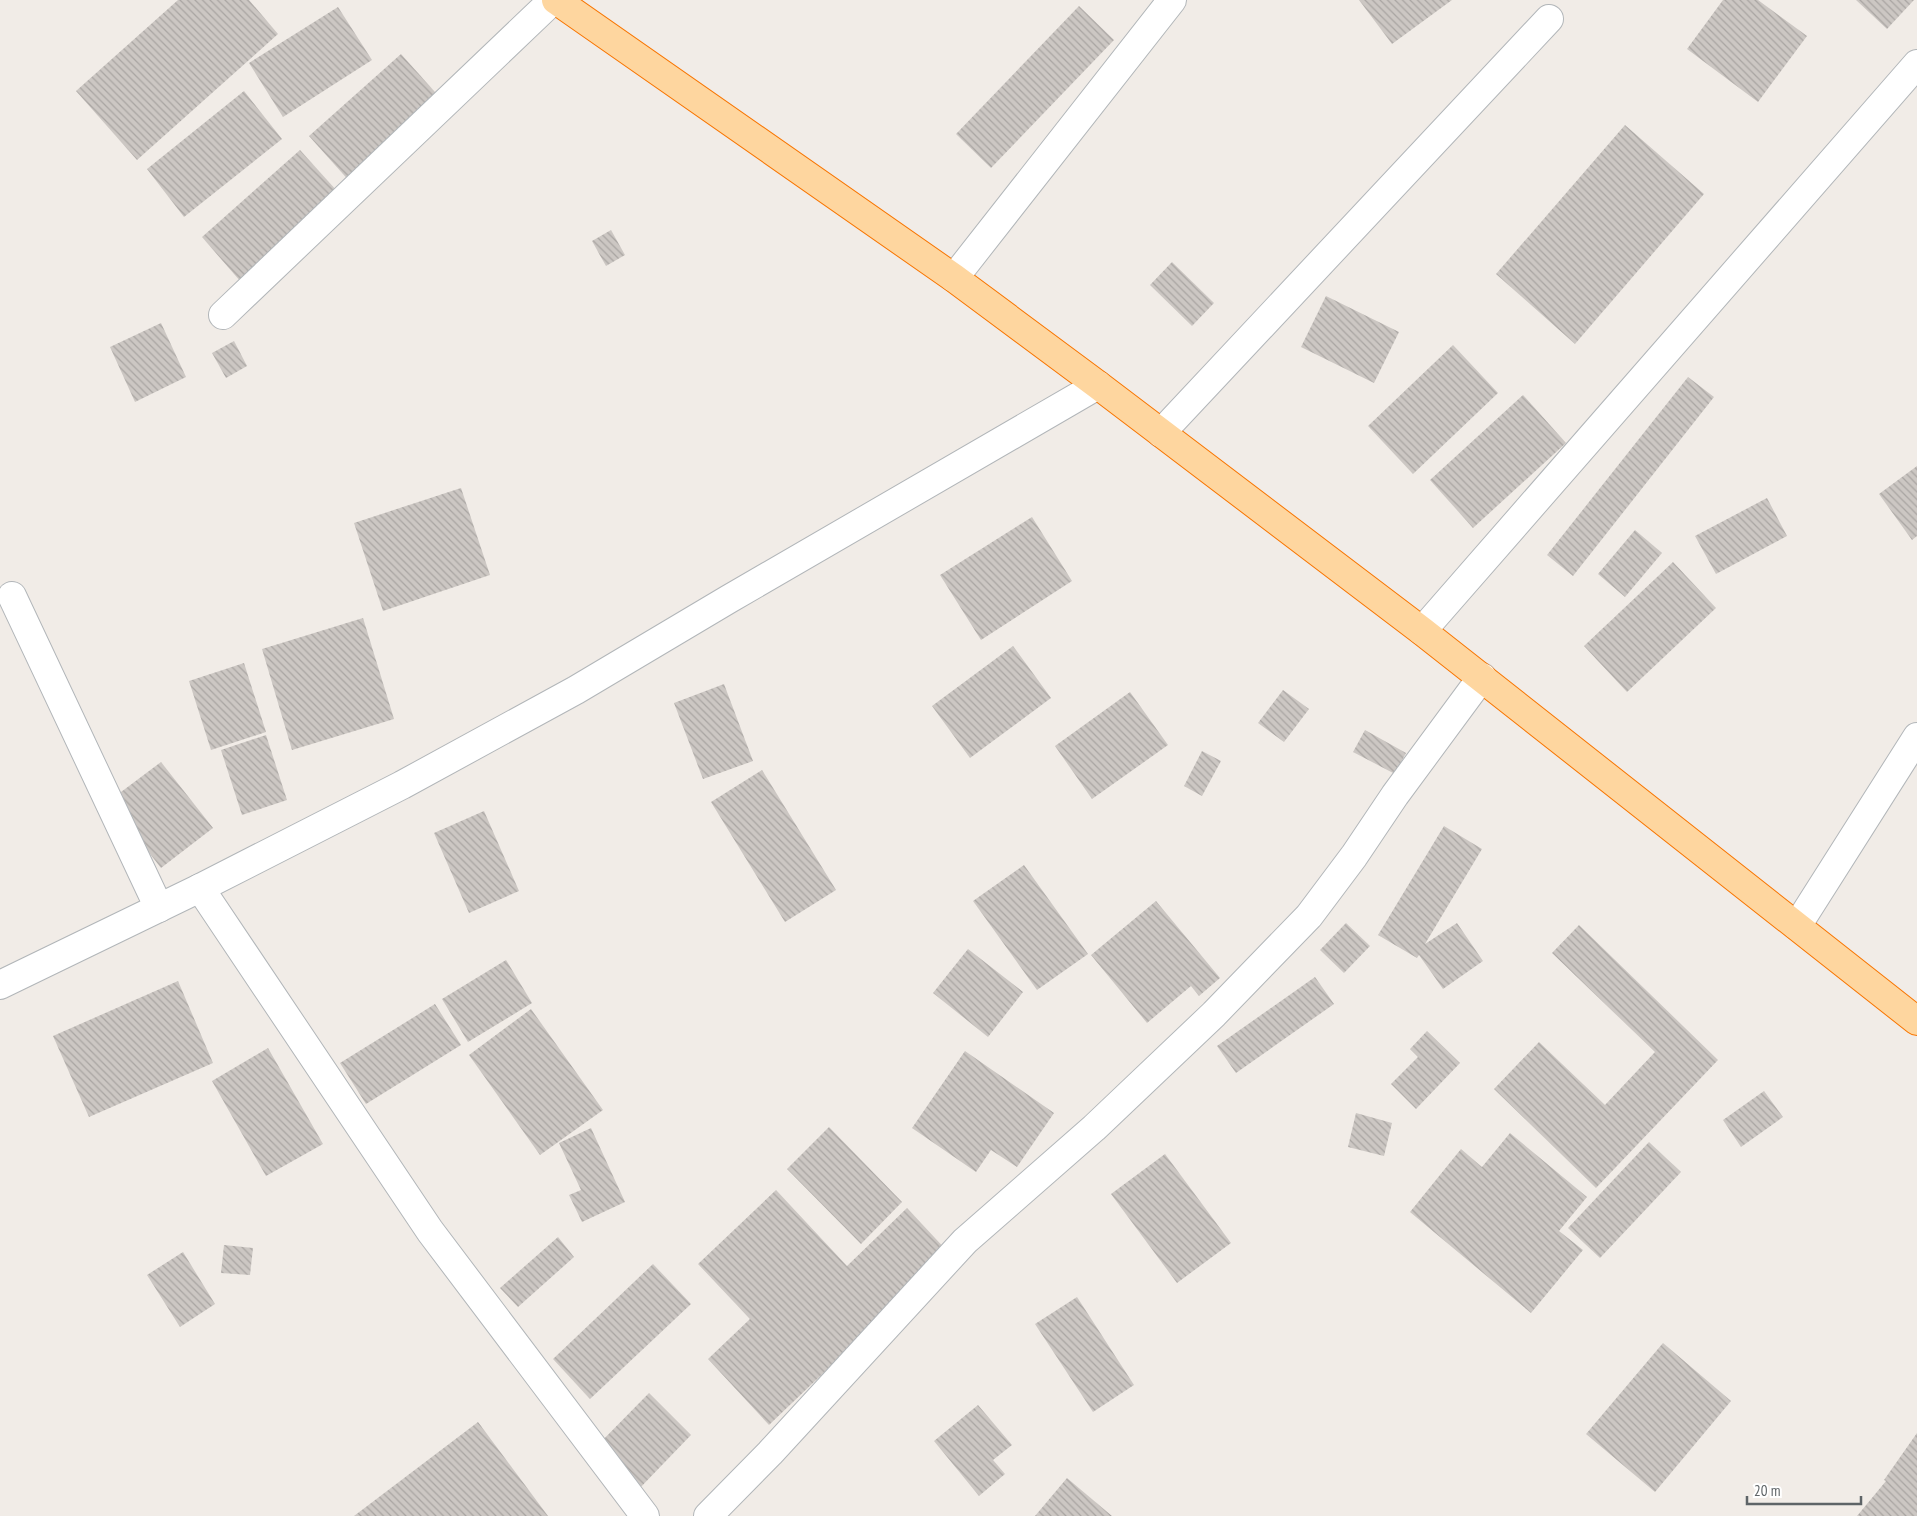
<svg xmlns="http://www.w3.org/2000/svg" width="1917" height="1516" font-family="'PT Sans Narrow',sans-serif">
	<defs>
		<pattern id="building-back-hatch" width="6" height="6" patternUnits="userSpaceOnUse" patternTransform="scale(1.25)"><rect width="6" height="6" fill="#ccc7c3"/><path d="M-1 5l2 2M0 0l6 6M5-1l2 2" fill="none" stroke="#a9a5a2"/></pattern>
	</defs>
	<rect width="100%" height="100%" fill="#f1ece7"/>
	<g fill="url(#building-back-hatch)">
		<polygon points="178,0 249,0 278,34 137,160 76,91"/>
		<polygon points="1359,0 1452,0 1392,44"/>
		<polygon points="1723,0 1758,0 1807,36 1758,102 1687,49"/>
		<polygon points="1856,0 1914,0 1887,29"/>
		<polygon points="1079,6 1114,40 991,168 956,134"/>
		<polygon points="338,7 372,60 283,117 249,63"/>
		<polygon points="401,54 443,101 351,183 309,136"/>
		<polygon points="244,91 282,139 184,217 147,169"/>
		<polygon points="1625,125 1704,194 1575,344 1496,274"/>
		<polygon points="300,150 346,201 247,289 202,237"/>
		<polygon points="611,230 625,255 606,266 592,241"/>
		<polygon points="1172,262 1214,303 1192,326 1150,285"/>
		<polygon points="1326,296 1399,332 1374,383 1301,347"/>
		<polygon points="161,323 186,377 135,402 110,347"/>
		<polygon points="234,341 247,366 226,378 212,353"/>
		<polygon points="1453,345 1498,393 1413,474 1368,426"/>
		<polygon points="1688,377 1714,397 1573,576 1547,555"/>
		<polygon points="1523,395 1566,443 1473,528 1430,480"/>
		<polygon points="1917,466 1917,536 1912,540 1879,494"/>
		<polygon points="461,488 490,575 383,611 354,523"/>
		<polygon points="1767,498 1787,536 1716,574 1695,536"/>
		<polygon points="1032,517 1072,581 981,640 940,575"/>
		<polygon points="1635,530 1662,553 1625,597 1598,574"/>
		<polygon points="1673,562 1716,608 1627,692 1584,646"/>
		<polygon points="363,618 394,719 292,750 262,649"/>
		<polygon points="1013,646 1051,698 970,758 932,706"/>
		<polygon points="244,663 266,732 211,750 189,681"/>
		<polygon points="724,684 753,761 703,779 674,703"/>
		<polygon points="1283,690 1309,709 1284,742 1258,723"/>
		<polygon points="1130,692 1168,745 1092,799 1055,746"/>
		<polygon points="1365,730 1406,753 1395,774 1353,752"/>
		<polygon points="266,735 287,800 242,815 221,750"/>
		<polygon points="1202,751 1221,761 1202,796 1184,786"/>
		<polygon points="161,762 213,828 161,868 109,801"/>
		<polygon points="762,770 836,890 785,922 711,802"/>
		<polygon points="484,811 519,891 469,913 434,833"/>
		<polygon points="1444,826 1482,849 1425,944 1457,923 1483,961 1443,989 1419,955 1417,958 1378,935"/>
		<polygon points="1024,865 1088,954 1037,990 973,901"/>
		<polygon points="1156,901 1220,978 1199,996 1191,986 1147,1023 1091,955"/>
		<polygon points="1346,923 1370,946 1344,973 1320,950"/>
		<polygon points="1579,925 1718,1060 1596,1188 1494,1089 1539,1042 1605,1105 1655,1052 1552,953"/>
		<polygon points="968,949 1023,992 988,1037 933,993"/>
		<polygon points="506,960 532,1003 468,1042 442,999"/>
		<polygon points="1315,977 1334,1004 1236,1073 1217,1046"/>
		<polygon points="178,981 213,1063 89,1117 53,1036"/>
		<polygon points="435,1004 461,1045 366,1104 340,1063"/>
		<polygon points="531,1009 603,1110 540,1155 469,1055"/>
		<polygon points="1427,1031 1460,1063 1416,1109 1391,1084 1418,1057 1410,1049"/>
		<polygon points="268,1048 323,1144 266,1176 212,1081"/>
		<polygon points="965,1051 1054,1113 1017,1167 991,1150 976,1172 912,1128"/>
		<polygon points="1764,1091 1783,1117 1741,1147 1723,1120"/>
		<polygon points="1356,1113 1392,1123 1384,1156 1348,1147"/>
		<polygon points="829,1127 902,1202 861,1244 787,1169"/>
		<polygon points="591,1128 625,1202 582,1222 569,1195 581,1190 559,1143"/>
		<polygon points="1510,1133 1587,1197 1559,1231 1583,1250 1531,1313 1410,1212 1461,1149 1482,1167"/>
		<polygon points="1649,1142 1681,1172 1600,1258 1568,1228"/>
		<polygon points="1165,1154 1231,1243 1177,1283 1111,1194"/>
		<polygon points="776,1190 847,1266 907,1208 949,1253 769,1425 708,1359 750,1319 698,1264"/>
		<polygon points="558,1237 574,1257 518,1307 500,1288"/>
		<polygon points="224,1245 253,1248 250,1275 221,1273"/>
		<polygon points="183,1252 215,1304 180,1327 147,1275"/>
		<polygon points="653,1264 691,1304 590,1399 553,1359"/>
		<polygon points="1077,1297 1134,1385 1093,1412 1035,1324"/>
		<polygon points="1663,1343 1731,1401 1655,1492 1586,1434"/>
		<polygon points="649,1393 691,1435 637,1491 594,1449"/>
		<polygon points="978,1405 1012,1445 993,1460 1005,1474 979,1496 934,1441"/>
		<polygon points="478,1422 548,1516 354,1516"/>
		<polygon points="1917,1433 1917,1516 1857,1516 1886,1481 1884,1480"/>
		<polygon points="1067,1478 1112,1516 1035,1516"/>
	</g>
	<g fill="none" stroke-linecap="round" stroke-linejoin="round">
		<defs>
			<g id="minor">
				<polyline points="954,278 1172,0"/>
				<polyline points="223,315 553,0"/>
				<polyline points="1161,433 1549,19"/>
				<polyline points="12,596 159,908"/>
				<polyline points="1422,631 1917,64"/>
				<polyline points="200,888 430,1231 645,1516"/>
				<polyline points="1797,926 1917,737"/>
				<polyline points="0,985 200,888 402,785 576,690 729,599 1098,385"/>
				<polyline points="708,1516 770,1453 965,1241 1094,1128 1214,1014 1309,916 1354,856 1395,795 1482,677"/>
			</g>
			<polyline id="trunk" points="556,0 954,278 1098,385 1422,631 1917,1021"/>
		</defs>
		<use href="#minor" stroke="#b2b6b9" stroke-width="30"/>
		<use href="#trunk" stroke="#f87500" stroke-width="30"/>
		<use href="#minor" stroke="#fff" stroke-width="28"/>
		<use href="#trunk" stroke="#fed69f" stroke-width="28"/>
	</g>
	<path d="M1747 1496v8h114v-8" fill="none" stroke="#5e6467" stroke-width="2.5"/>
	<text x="1754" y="1496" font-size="15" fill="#5e6467" stroke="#ffffff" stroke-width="4" paint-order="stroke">20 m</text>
</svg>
